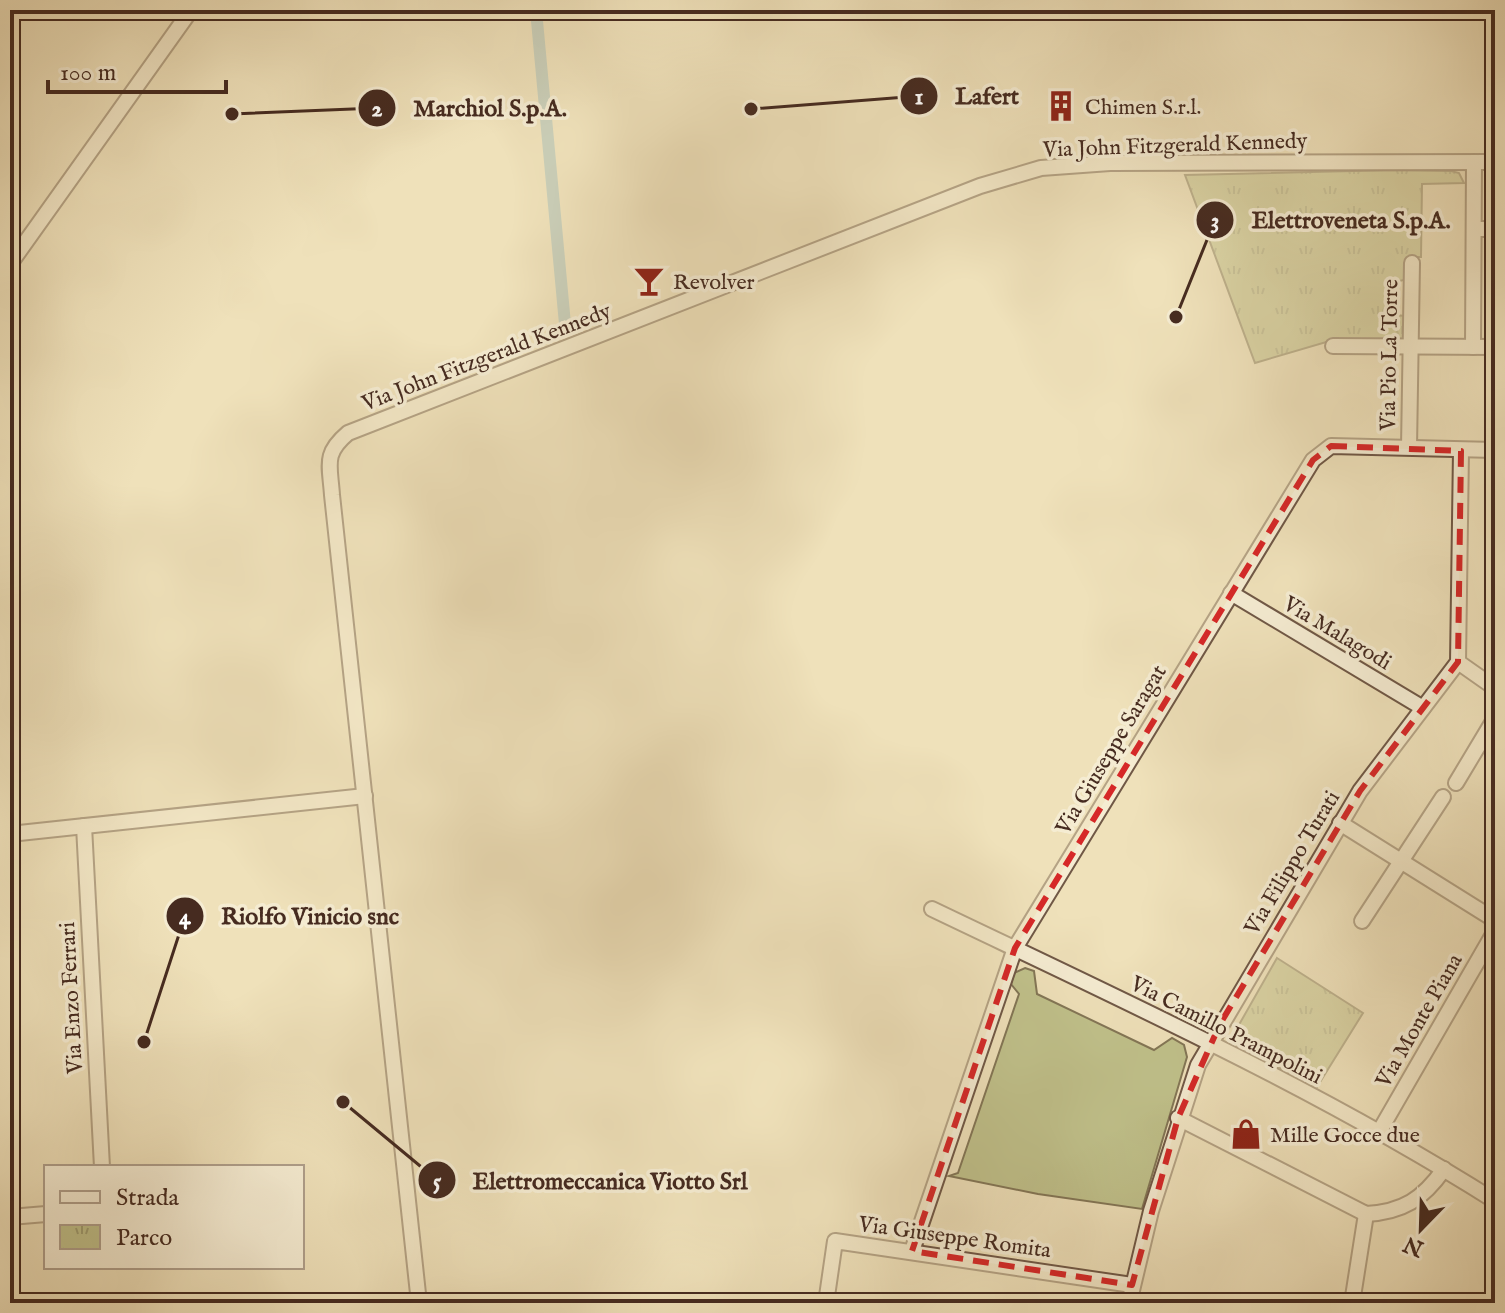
<svg xmlns="http://www.w3.org/2000/svg" width="1505" height="1313" font-family="'IM FELL English',serif">
	<defs>
		<pattern id="park-tufts" width="24" height="20" patternUnits="userSpaceOnUse" patternTransform="scale(2)"><rect width="24" height="20" fill="#c0c18b"/><path d="M3 7l-1-3M5 7V3M7 7l1-3M15 17l-1-3M17 17v-4M19 17l1-3" fill="none" stroke="#9e9d71"/></pattern>
	</defs>
	<rect width="100%" height="100%" fill="#efe1ba"/>
	<filter id="stains"><feTurbulence type="fractalNoise" baseFrequency=".0025" numOctaves="4"/><feColorMatrix values="0 0 0 0 .2 0 0 0 0 .09 0 0 0 0 .02 0 0 0 .5 -.17"/></filter>
	<radialGradient id="worn" r=".72"><stop offset=".6" stop-color="#630" stop-opacity="0"/><stop offset="1" stop-color="#630" stop-opacity=".3"/></radialGradient>
	<polygon fill="#c0c18b" stroke="#837656" stroke-width="2" points="1025,968 1034,971 1037,994 1154,1050 1172,1038 1184,1045 1187,1057 1142,1209 1038,1194 949,1176 958,1173 1019,994 1011,984 1014,973"/>
	<g fill="url(#park-tufts)" stroke="#837656" stroke-width="2">
		<polygon points="1395,170 1451,171 1459,173 1464,183 1422,184 1421,257 1408,257 1408,279 1395,282 1395,315 1405,316 1406,341 1333,340 1255,363 1185,175"/>
		<polygon points="1277,958 1363,1013 1317,1087 1238,1046 1232,1037"/>
	</g>
	<g fill="none" stroke-linecap="round" stroke-linejoin="round">
		<polyline stroke="#9fbbbb" stroke-width="12" points="536,10 565,324"/>
		<defs>
			<g id="street">
				<polyline points="1474,229 1495,229"/>
				<polyline points="10,264 191,10"/>
				<polyline points="1333,346 1495,347"/>
				<polyline points="1473,347 1474,162"/>
				<polyline points="1409,447 1412,263"/>
				<polyline points="1231,593 1423,708"/>
				<polyline points="1458,662 1495,688"/>
				<polyline points="1456,783 1495,718"/>
				<polyline points="1340,823 1495,920"/>
				<polyline points="84,826 102,1167"/>
				<polyline points="10,834 365,796"/>
				<path d="M932 909C1122 1000 1316 1088 1495 1201"/>
				<polyline points="1362,921 1443,797"/>
				<path d="M1178 1118 1366 1214C1403 1212 1423 1199 1444 1169"/>
				<polyline points="1379,1132 1495,931"/>
				<polyline points="10,1217 46,1214"/>
				<polyline points="912,1251 1015,948 1313,460 1331,446 1495,450"/>
				<path d="M419 1303 332 495C330 465 323 454 348 433L980 186 1041 168 1110 163 1495 162"/>
				<polyline points="826,1303 835,1241 1132,1285"/>
				<polyline points="1129,1303 1151,1211 1198,1065 1360,791 1458,662 1461,451"/>
				<polyline points="1352,1303 1366,1214"/>
			</g>
		</defs>
		<use href="#street" stroke="#705846" stroke-width="18"/>
		<use href="#street" stroke="#f5ecd2" stroke-width="14"/>
	</g>
	<path d="M0 0H1505V1313H0ZM1331 446 1461 451 1458 662 1360 791 1220 1024 1178 1118 1132 1285 912 1251 1015 948 1313 460Z" fill="#efe1ba" fill-opacity=".55" fill-rule="evenodd"/>
	<path fill="none" stroke="#d62828" stroke-width="6" stroke-dasharray="16 10" stroke-linejoin="round" d="M1331 446 1461 451 1458 662 1360 791 1220 1024 1178 1118 1132 1285 912 1251 1015 948 1313 460Z"/>
	<defs>
		<symbol id="building-bare" viewBox="-9 -9 18 18"><path d="M-4-6H4V6H1V3H-1V6H-4ZM-2.5-4.3h1.7v1.8h-1.7ZM.8-4.3h1.7v1.8H.8ZM-2.5-1h1.7V.8h-1.7ZM.8-1h1.7V.8H.8Z" fill="#8f2418" stroke="#f5ecd2" stroke-width="2.5" paint-order="stroke"/></symbol>
		<symbol id="bar-bare" viewBox="-9 -9 18 18"><path d="M-6-5H6L.8 .8V4.5H3.5V6h-7V4.5H-.8V.8Z" fill="#8f2418" stroke="#f5ecd2" stroke-width="2.5" paint-order="stroke"/></symbol>
		<symbol id="shop-bare" viewBox="-9 -9 18 18"><path d="M-5-2.5h2.3a2.7 3.5 0 0 1 5.4 0H5L5.5 6h-11ZM-1.5-2.5h3a1.5 2.3 0 0 0-3 0Z" fill="#8f2418" stroke="#f5ecd2" stroke-width="2.5" paint-order="stroke"/></symbol>
	</defs>
	<g fill-rule="evenodd">
		<use href="#building-bare" x="1039" y="84" width="44" height="44"/>
		<use href="#bar-bare" x="627" y="259" width="44" height="44"/>
		<use href="#shop-bare" x="1224" y="1112" width="44" height="44"/>
	</g>
	<g text-anchor="middle" stroke-width="7" stroke-linejoin="round" paint-order="stroke">
		<g font-size="22" fill="#462b20" stroke="#f5ecd2" text-anchor="start">
			<text x="1085" y="114">Chimen S.r.l.</text>
			<text x="673" y="289">Revolver</text>
			<text x="1270" y="1142">Mille Gocce due</text>
		</g>
		<g font-size="22" fill="#462b20" stroke="#f5ecd2">
			<text transform="translate(1175 144) rotate(-2)" y="8">Via John Fitzgerald Kennedy</text>
			<text transform="translate(1388 355) rotate(-89)" y="8">Via Pio La Torre</text>
			<text transform="translate(486 356) rotate(-21)" y="8">Via John Fitzgerald Kennedy</text>
			<text transform="translate(1338 632) rotate(31)" y="8">Via Malagodi</text>
			<text transform="translate(1110 749) rotate(-59)" y="8">Via Giuseppe Saragat</text>
			<text transform="translate(1291 862) rotate(-59)" y="8">Via Filippo Turati</text>
			<text transform="translate(70 998) rotate(-93)" y="8">Via Enzo Ferrari</text>
			<text transform="translate(1418 1020) rotate(-60)" y="8">Via Monte Piana</text>
			<text transform="translate(1227 1029) rotate(27)" y="8">Via Camillo Prampolini</text>
			<text transform="translate(955 1236) rotate(8)" y="8">Via Giuseppe Romita</text>
		</g>
	</g>
	<path fill="none" stroke="#462b20" stroke-width="3" d="M751 109L919 96M232 114L377 108M1176 317L1215 220M144 1042L185 916M343 1102L437 1180"/>
	<g fill="#462b20" stroke="#f5ecd2" stroke-width="3">
		<circle cx="751" cy="109" r="8"/>
		<circle cx="232" cy="114" r="8"/>
		<circle cx="1176" cy="317" r="8"/>
		<circle cx="144" cy="1042" r="8"/>
		<circle cx="343" cy="1102" r="8"/>
		<circle cx="919" cy="96" r="20"/>
		<circle cx="377" cy="108" r="20"/>
		<circle cx="1215" cy="220" r="20"/>
		<circle cx="185" cy="916" r="20"/>
		<circle cx="437" cy="1180" r="20"/>
	</g>
	<g font-size="24" text-anchor="middle" font-weight="bold" fill="#fff">
		<text x="919" y="104">1</text>
		<text x="377" y="116">2</text>
		<text x="1215" y="228">3</text>
		<text x="185" y="924">4</text>
		<text x="437" y="1189">5</text>
	</g>
	<g font-size="24" text-anchor="middle" font-weight="bold" fill="#462b20" stroke="#f5ecd2" stroke-width="7" stroke-linejoin="round" paint-order="stroke">
		<text x="987" y="104">Lafert</text>
		<text x="490" y="116">Marchiol S.p.A.</text>
		<text x="1351" y="228">Elettroveneta S.p.A.</text>
		<text x="310" y="924">Riolfo Vinicio snc</text>
		<text x="610" y="1189">Elettromeccanica Viotto Srl</text>
	</g>
	<rect width="1505" height="1313" fill="none" stroke="#efe1ba" stroke-width="40"/>
	<rect x="12" y="12" width="1481" height="1289" fill="none" stroke="#462b20" stroke-width="4"/>
	<rect x="20" y="20" width="1465" height="1273" fill="none" stroke="#462b20" stroke-width="2"/>
	<rect x="44" y="1165" width="260" height="104" fill="#f5ecd2" stroke="#af9f8b" stroke-width="2"/>
	<rect x="60" y="1191" width="40" height="12" fill="#f5ecd2" stroke="#af9f8b" stroke-width="2"/>
	<text x="116" y="1205" font-size="24" fill="#462b20">Strada</text>
	<rect x="60" y="1225" width="40" height="24" fill="url(#park-tufts)" stroke="#af9f8b" stroke-width="2"/>
	<text x="116" y="1245" font-size="24" fill="#462b20">Parco</text>
	<g transform="translate(1421 1229) rotate(203)" stroke="#f5ecd2" stroke-width="6" paint-order="stroke">
	<path d="M0-6L14 30L0 20L-14 30Z" fill="#462b20"/>
	<text y="-12" font-size="22" font-weight="bold" text-anchor="middle" fill="#462b20">N</text>
	</g>
	<path d="M48 80v12h178v-12" fill="none" stroke="#462b20" stroke-width="4"/>
	<text x="60" y="80" font-size="24" fill="#462b20" stroke="#f5ecd2" stroke-width="6" paint-order="stroke">100 m</text>
	<rect width="100%" height="100%" filter="url(#stains)"/>
	<rect width="100%" height="100%" fill="url(#worn)"/>
</svg>
